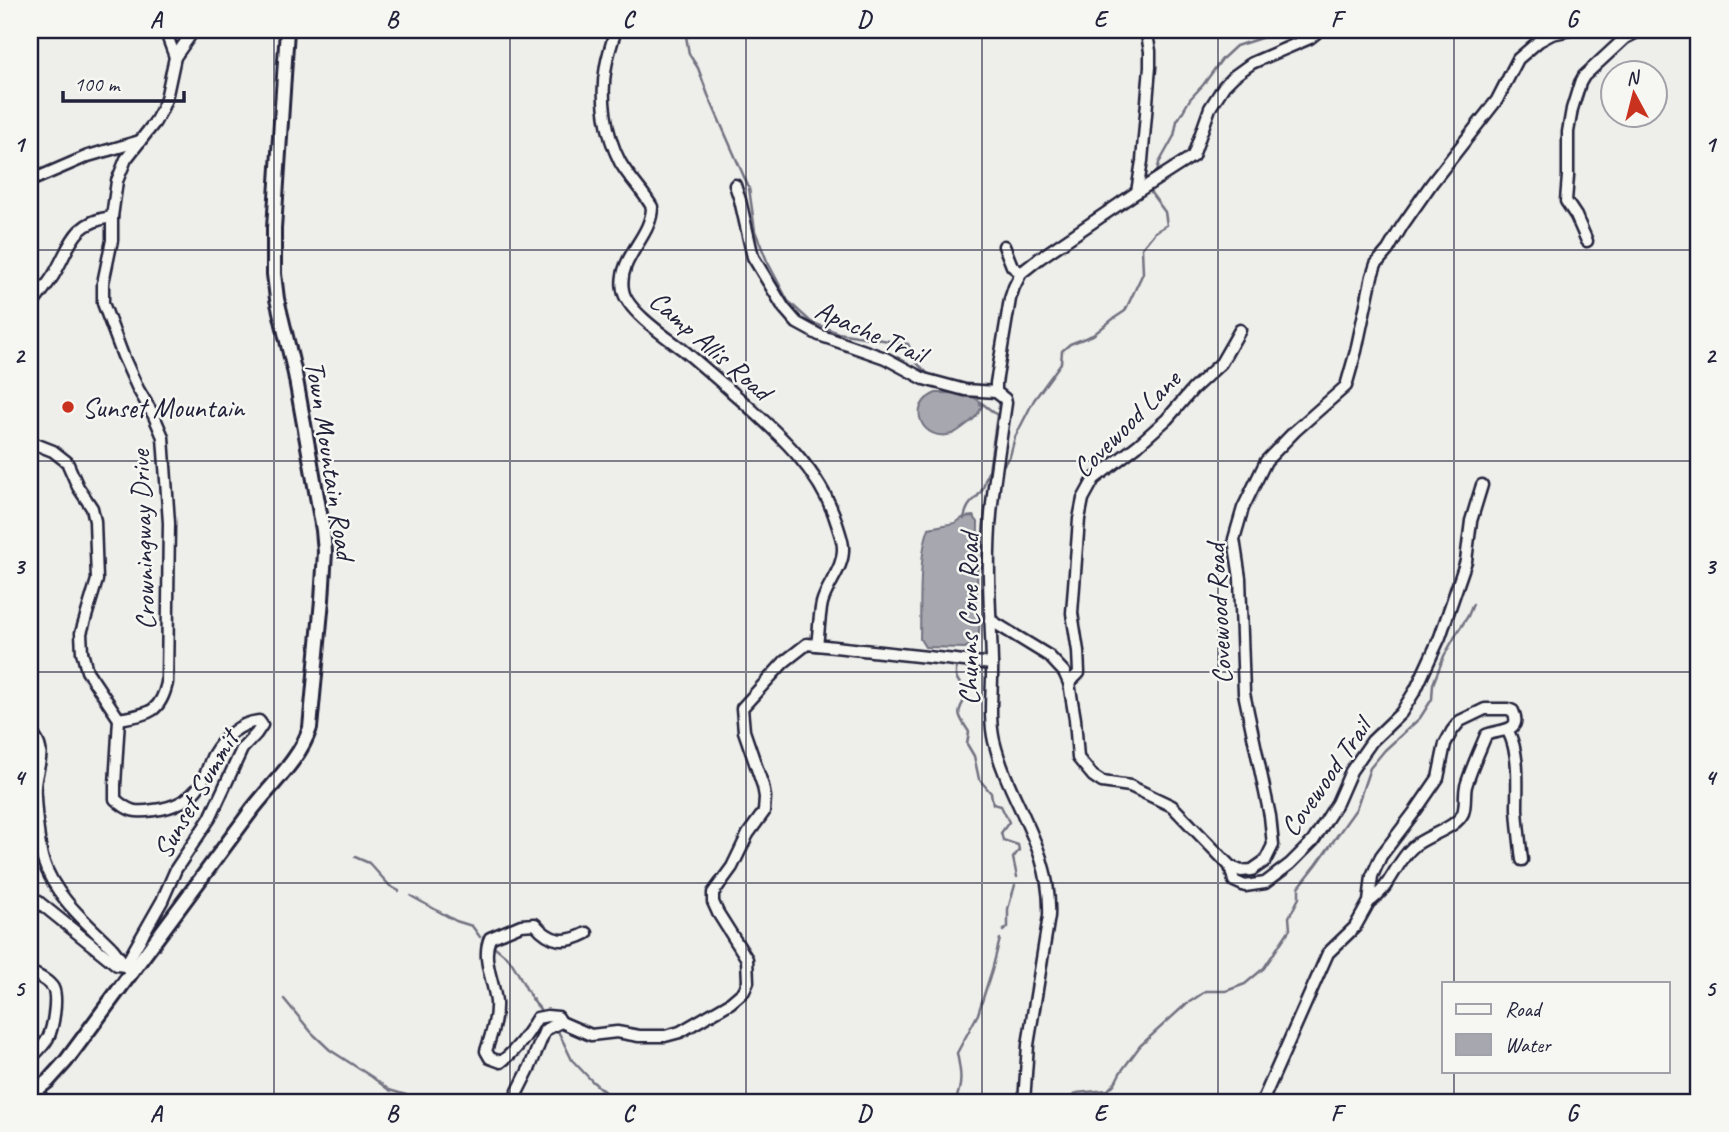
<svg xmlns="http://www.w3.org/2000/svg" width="1729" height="1132" font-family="Caveat,sans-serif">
	<rect width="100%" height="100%" fill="#eeeeeb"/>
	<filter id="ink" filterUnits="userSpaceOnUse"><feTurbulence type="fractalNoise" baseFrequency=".0143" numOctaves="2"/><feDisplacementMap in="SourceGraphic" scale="14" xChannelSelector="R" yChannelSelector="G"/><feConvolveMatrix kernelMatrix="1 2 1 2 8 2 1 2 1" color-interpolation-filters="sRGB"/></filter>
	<g filter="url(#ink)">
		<g fill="#a7a7af" stroke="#727281" stroke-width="2">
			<path d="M936 393C951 393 971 392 983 404 979 414 975 419 966 425 962 428 956 433 952 434 922 443 905 405 936 393Z"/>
			<path d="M973 516 978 522 977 591 974 611 980 621 978 641 965 648 925 647 920 639C921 607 918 556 929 528L955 523 964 517Z"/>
		</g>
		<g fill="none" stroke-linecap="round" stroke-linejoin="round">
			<g stroke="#727281" stroke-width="2.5">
				<polyline points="685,30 689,54 698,68 708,95 749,188 755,231 767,261 788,301 811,322 838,333 908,344 916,362 929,375"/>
				<polyline points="1157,172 1159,163 1174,136 1177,121 1182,113 1190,99 1203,85 1222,59 1236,46 1286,30"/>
				<polyline points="1002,467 1010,456 1015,437 1034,400 1061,363 1062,351 1070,344 1093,335 1113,319 1125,311 1143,273 1142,248 1155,232 1167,225 1165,212 1151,193"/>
				<path d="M964 519C968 498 977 502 983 488 985 482 985 477 989 471L997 415 983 404H980"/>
				<path d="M956 669V677L967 696C955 714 958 715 969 732L967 744 974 756 979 779 991 793 993 804 1001 806 1009 822 1001 833 1003 840 1018 845 1019 850 1013 858 1017 877"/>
				<polyline points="355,857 369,863 390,886 399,891"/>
				<polyline points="411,896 456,921 472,926 480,937"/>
				<polyline points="1003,931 1008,927 1008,909 1015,885"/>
				<path d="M495 947C500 951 505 955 509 959 521 974 526 995 540 1009"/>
				<polyline points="284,999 312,1033 330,1050 372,1077 389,1090 406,1095 419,1102"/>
				<polyline points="558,1031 572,1060 592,1081 616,1102"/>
				<path d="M955 1102C963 1083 961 1073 957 1053L978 1014 992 970 1000 939"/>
				<polyline points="1064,1102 1077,1093 1108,1090 1115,1083 1120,1073 1140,1046 1185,1005 1206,991 1226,991 1245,984 1264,968 1290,929 1289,917 1299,898 1299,887 1317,864 1356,809 1370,768 1385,750 1420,718 1432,699 1433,684 1444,656 1457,633 1468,616 1473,604"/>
			</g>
			<defs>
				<g id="minor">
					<polyline points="165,30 175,57"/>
					<path d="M616 30C612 42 608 54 606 66 600 97 606 135 620 162 629 178 643 191 652 207 652 237 617 258 623 290 626 310 666 337 682 349 699 363 715 377 731 391 774 429 822 470 838 527 840 534 843 541 843 548 844 568 827 584 822 603 819 616 819 631 817 645"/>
					<polyline points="30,181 88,156 140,141"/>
					<polyline points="735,185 740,200 753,257 784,308 797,323 819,335 885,358 924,379 965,390 996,392"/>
					<polyline points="1137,192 1142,161 1150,67 1150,51 1146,30"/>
					<path d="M112 217V240L103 283V303L123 356 138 389 154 416 163 437 169 523 167 683C160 714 147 714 119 719"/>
					<polyline points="1587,241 1576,216 1566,201 1568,176 1568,132 1572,109 1580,83 1584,76 1625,38 1641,30"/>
					<polyline points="1004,246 1012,266 1021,273"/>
					<path d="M30 308C37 298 46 287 53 276 71 247 71 222 112 217L117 181 126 159 155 122 161 111 166 99 175 57 194 30"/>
					<path d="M30 442 53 451 67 462 78 487 92 508 95 521 97 580 81 633 82 652 87 671 119 719 115 785V799C129 812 136 813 154 810 172 808 189 801 200 785 206 776 208 765 213 755 223 738 239 723 259 721L262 725 256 734 242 749 210 818 176 869 162 901 125 966 117 965 30 895"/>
					<polyline points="990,620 1049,656 1064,672 1069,683 1075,719 1078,758 1093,776 1102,782 1130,786 1172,806 1230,866 1241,871 1252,870 1265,861 1273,845 1270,816 1244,693 1240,578 1234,539 1243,508 1266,461 1295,431 1346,386 1356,351 1372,276 1376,264 1388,250 1402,226 1432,183 1497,100 1518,59 1539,41 1552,34 1570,30"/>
					<polyline points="1069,683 1079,673 1078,651 1072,613 1079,519 1083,499 1094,479 1138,445 1167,419 1193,389 1221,363 1240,330"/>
					<path d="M30 731C49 752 37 762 35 786 34 798 39 848 43 860 55 897 86 922 112 948 118 955 122 962 128 969"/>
					<path d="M1508 731C1520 754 1517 783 1517 809 1518 826 1520 843 1522 860"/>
					<polyline points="1230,866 1234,881 1245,886 1265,883 1290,864 1313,841 1337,803 1351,771 1372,741 1401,713 1416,689 1440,637 1466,561 1471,521 1482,485"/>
					<path d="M30 972C38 976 48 980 53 988 58 998 53 1028 48 1038 44 1046 36 1053 30 1059"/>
					<path d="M561 1022 558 1017 547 1016 537 1018C527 1036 517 1050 501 1062L490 1058 486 1051C491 1035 497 1019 496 1002 494 981 481 959 490 938L521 925 535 924C551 943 566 944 587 933"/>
					<polyline points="511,1102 514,1099 530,1067 545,1030 561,1022 591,1035 617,1032 639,1036 665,1036 680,1032 730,1003 744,991 748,982 747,959 718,913 713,902 713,893 732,867 748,834 764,812 765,797 763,786 744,731 742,708 784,662 807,644 992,664"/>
					<path d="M1024 1102 1028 1045 1049 916C1052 847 1009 803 994 741 988 715 993 688 992 662 991 624 988 587 989 550 990 501 999 452 1006 403L1005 399 996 392V383L1010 299 1014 287 1021 273 1040 258 1137 192 1193 156 1210 108 1224 86 1234 76 1252 63 1310 38 1320 30"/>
					<path d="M1262 1102 1328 953 1355 927 1369 902 1372 876 1381 856 1416 810 1438 778 1445 744 1452 731 1460 721 1485 709H1508L1513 711C1523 733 1499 729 1486 735 1479 752 1471 769 1466 786 1464 795 1466 805 1463 813 1457 828 1425 836 1413 847 1395 863 1392 886 1369 902"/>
				</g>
				<path id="major" d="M30 1095 48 1081 66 1061C126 979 187 897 248 815 269 786 299 762 310 728L322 600 325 552 323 530 295 374 277 299 274 274V228L287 30"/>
			</defs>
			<use href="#minor" stroke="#22223b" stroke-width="15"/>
			<use href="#major" stroke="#22223b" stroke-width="18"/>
			<use href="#minor" stroke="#f6f6f2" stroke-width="10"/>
			<use href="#major" stroke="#f6f6f2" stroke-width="12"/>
		</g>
	</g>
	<path fill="none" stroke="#22223b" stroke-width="2" stroke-opacity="0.55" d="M274 30V1102M510 30V1102M746 30V1102M982 30V1102M1218 30V1102M1454 30V983M30 250H1699M30 461H1699M30 672H1699M30 883H1699M1454 1071V1102"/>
	<circle fill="#c8321e" stroke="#f6f6f2" stroke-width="2.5" cx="68" cy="407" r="7"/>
	<g text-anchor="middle" stroke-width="5" stroke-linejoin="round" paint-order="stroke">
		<g font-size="28" fill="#22223b" stroke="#f6f6f2">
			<text transform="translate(871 331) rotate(24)" y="10">Apache Trail</text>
			<text transform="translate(711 345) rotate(41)" y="10">Camp Allis Road</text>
			<text transform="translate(1126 423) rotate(-45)" y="10">Covewood Lane</text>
			<text transform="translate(331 460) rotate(81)" y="10">Town Mountain Road</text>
			<text transform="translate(142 540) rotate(-92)" y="10">Crowningway Drive</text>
			<text transform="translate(1218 614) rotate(-93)" y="10">Covewood Road</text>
			<text transform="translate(968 619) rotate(-90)" y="10">Chunns Cove Road</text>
			<text transform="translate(1325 777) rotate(-55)" y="10">Covewood Trail</text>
			<text transform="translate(195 794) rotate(-60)" y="10">Sunset Summit</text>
		</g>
		<g font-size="28" fill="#22223b" stroke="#f6f6f2" text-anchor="start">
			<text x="82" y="417">Sunset Mountain</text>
		</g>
	</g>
	<rect width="1729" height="1132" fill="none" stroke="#f6f6f2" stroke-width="77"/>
	<rect x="1442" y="982" width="228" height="91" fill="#f6f6f2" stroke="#a1a1a9" stroke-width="2"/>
	<rect x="1456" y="1004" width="35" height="10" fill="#f6f6f2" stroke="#a1a1a9" stroke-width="2"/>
	<text x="1505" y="1016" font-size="21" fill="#22223b">Road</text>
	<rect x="1456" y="1034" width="35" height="21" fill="#a7a7af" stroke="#a1a1a9" stroke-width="2"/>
	<text x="1505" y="1052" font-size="21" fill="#22223b">Water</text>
	<g transform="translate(1634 94) rotate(353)"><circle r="33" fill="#f6f6f2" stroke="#a1a1a9" stroke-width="2"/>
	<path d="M0-5L12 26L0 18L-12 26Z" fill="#c8321e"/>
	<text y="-10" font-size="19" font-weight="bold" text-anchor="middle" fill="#22223b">N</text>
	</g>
	<path d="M63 91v10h121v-10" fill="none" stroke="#22223b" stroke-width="3.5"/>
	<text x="74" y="91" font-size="21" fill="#22223b" stroke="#f6f6f2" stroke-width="5" paint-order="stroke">100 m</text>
	<rect x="38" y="38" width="1652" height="1056" fill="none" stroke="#22223b" stroke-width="2.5"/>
	<g font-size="23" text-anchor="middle" font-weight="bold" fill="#22223b">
		<text x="156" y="27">A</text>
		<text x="392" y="27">B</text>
		<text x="628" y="27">C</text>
		<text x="864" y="27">D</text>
		<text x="1100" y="27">E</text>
		<text x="1336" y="27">F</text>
		<text x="1572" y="27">G</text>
		<text x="19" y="152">1</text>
		<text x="1710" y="152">1</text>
		<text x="19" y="363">2</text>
		<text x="1710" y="363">2</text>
		<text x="19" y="574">3</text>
		<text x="1710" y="574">3</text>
		<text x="19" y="785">4</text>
		<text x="1710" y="785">4</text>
		<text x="19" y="996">5</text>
		<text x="1710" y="996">5</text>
		<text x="156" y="1121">A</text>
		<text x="392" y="1121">B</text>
		<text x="628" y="1121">C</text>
		<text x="864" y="1121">D</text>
		<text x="1100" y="1121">E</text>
		<text x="1336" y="1121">F</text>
		<text x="1572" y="1121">G</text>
	</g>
</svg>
